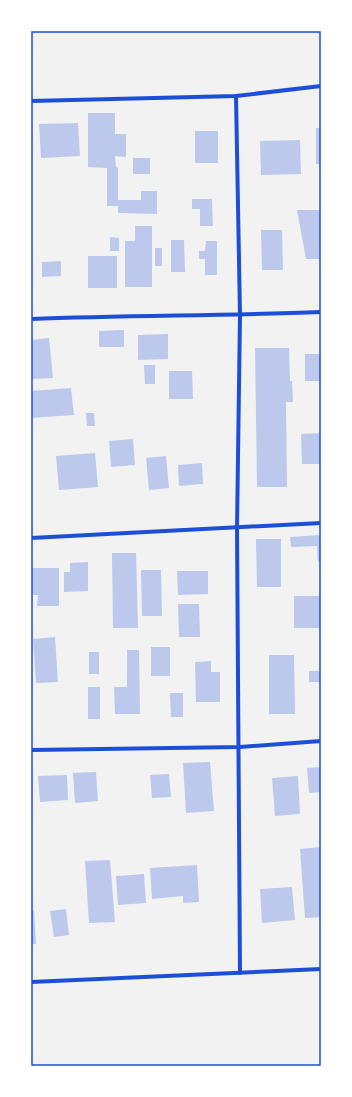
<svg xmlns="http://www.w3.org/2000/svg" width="352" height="1097" font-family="'Noto Sans',sans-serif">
	<rect width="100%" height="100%" fill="#f2f2f2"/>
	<g fill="#bdc9ec">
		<polygon points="88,113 115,113 115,134 126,134 126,157 115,156 116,167 118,168 118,200 141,200 141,191 157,191 157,214 118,213 118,206 107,206 107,168 88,167"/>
		<polygon points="78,123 80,156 41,158 39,124"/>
		<rect x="316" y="128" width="5" height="36"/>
		<rect x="195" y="131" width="23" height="32"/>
		<polygon points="300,140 301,174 261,175 260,141"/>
		<rect x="133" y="158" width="17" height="16"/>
		<polygon points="192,199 212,199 213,226 200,226 200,209 192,209"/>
		<polygon points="297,210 321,210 321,259 306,259"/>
		<polygon points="135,226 152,226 152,287 125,287 125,241 135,241"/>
		<polygon points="261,230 282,230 283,270 262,270"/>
		<polygon points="110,237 119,238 119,251 110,251"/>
		<polygon points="171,240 184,240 185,272 171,272"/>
		<polygon points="206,241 217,241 217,275 205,275 205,259 199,259 199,251 205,251"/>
		<rect x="155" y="248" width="7" height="18"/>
		<rect x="88" y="256" width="29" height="32"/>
		<polygon points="61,261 61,276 42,277 42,262"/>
		<polygon points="124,330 124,347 99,347 99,331"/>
		<polygon points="168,334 168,359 138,360 138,335"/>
		<polygon points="49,338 53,378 31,379 31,340"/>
		<polygon points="255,348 289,348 290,381 292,381 293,402 286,402 287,487 257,487"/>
		<rect x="305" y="354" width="16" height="27"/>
		<polygon points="144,365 155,365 155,384 145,384"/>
		<polygon points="169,371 192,371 193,399 169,399"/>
		<polygon points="71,388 74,415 31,418 31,391"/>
		<polygon points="86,413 94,413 95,426 87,426"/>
		<polygon points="321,433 321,464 302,464 301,434"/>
		<polygon points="133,439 135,465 111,467 109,441"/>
		<polygon points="95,453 98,487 59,490 56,456"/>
		<polygon points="166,456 169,488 149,490 146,458"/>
		<polygon points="202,463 203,484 179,486 178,465"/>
		<polygon points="321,535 321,562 318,562 317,546 291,547 290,537"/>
		<polygon points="256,539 281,539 281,587 257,587"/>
		<polygon points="112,553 136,553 138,628 113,628"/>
		<polygon points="88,562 88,591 64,592 64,572 70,572 70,563"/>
		<polygon points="31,568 59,568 59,606 37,606 38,595 31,595"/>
		<polygon points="141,570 161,570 162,616 142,616"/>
		<polygon points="177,571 208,571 208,594 178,595"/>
		<rect x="294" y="596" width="27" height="32"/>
		<polygon points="178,604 199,604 200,637 179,637"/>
		<polygon points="55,637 58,682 36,683 33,639"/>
		<rect x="151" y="647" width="19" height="29"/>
		<polygon points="127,650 139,650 140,714 115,714 114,687 127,687"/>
		<rect x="89" y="652" width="10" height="22"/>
		<polygon points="269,655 294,655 295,714 269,714"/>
		<polygon points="211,661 211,672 220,672 220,702 196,702 195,662"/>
		<rect x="309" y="671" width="12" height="11"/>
		<rect x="88" y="687" width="12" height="32"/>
		<polygon points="170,693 183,693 183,717 171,717"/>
		<polygon points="210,762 214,811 186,813 183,763"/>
		<polygon points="321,767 321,792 309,793 307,768"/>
		<polygon points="96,772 98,801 75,803 73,773"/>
		<polygon points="169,774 171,797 152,798 150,775"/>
		<polygon points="67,775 68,800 40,802 38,776"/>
		<polygon points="298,776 300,814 275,816 272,778"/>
		<polygon points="321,847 321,917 305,918 300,849"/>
		<polygon points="110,860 115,922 89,923 85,861"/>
		<polygon points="197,865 199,902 183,903 183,896 152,899 150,868"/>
		<polygon points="144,874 146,903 118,905 116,876"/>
		<polygon points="292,887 295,920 262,923 260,889"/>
		<polygon points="66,909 69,935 54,937 50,911"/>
		<polygon points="31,910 34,910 36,944 31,944"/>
	</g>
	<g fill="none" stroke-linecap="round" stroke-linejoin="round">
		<g stroke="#1d4ed8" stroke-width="4">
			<polyline points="236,96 240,315 237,528 240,973"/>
			<polyline points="31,101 236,96 321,86"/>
			<path d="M31 319C128 315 224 316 321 312"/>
			<polyline points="31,538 321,523"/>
			<polyline points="31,750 240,747 321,741"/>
			<polyline points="31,982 321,969"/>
		</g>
	</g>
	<rect width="352" height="1097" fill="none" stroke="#ffffff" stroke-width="64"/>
	<rect x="32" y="32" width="288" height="1033" fill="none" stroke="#1d4ed8" stroke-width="1.5"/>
</svg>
